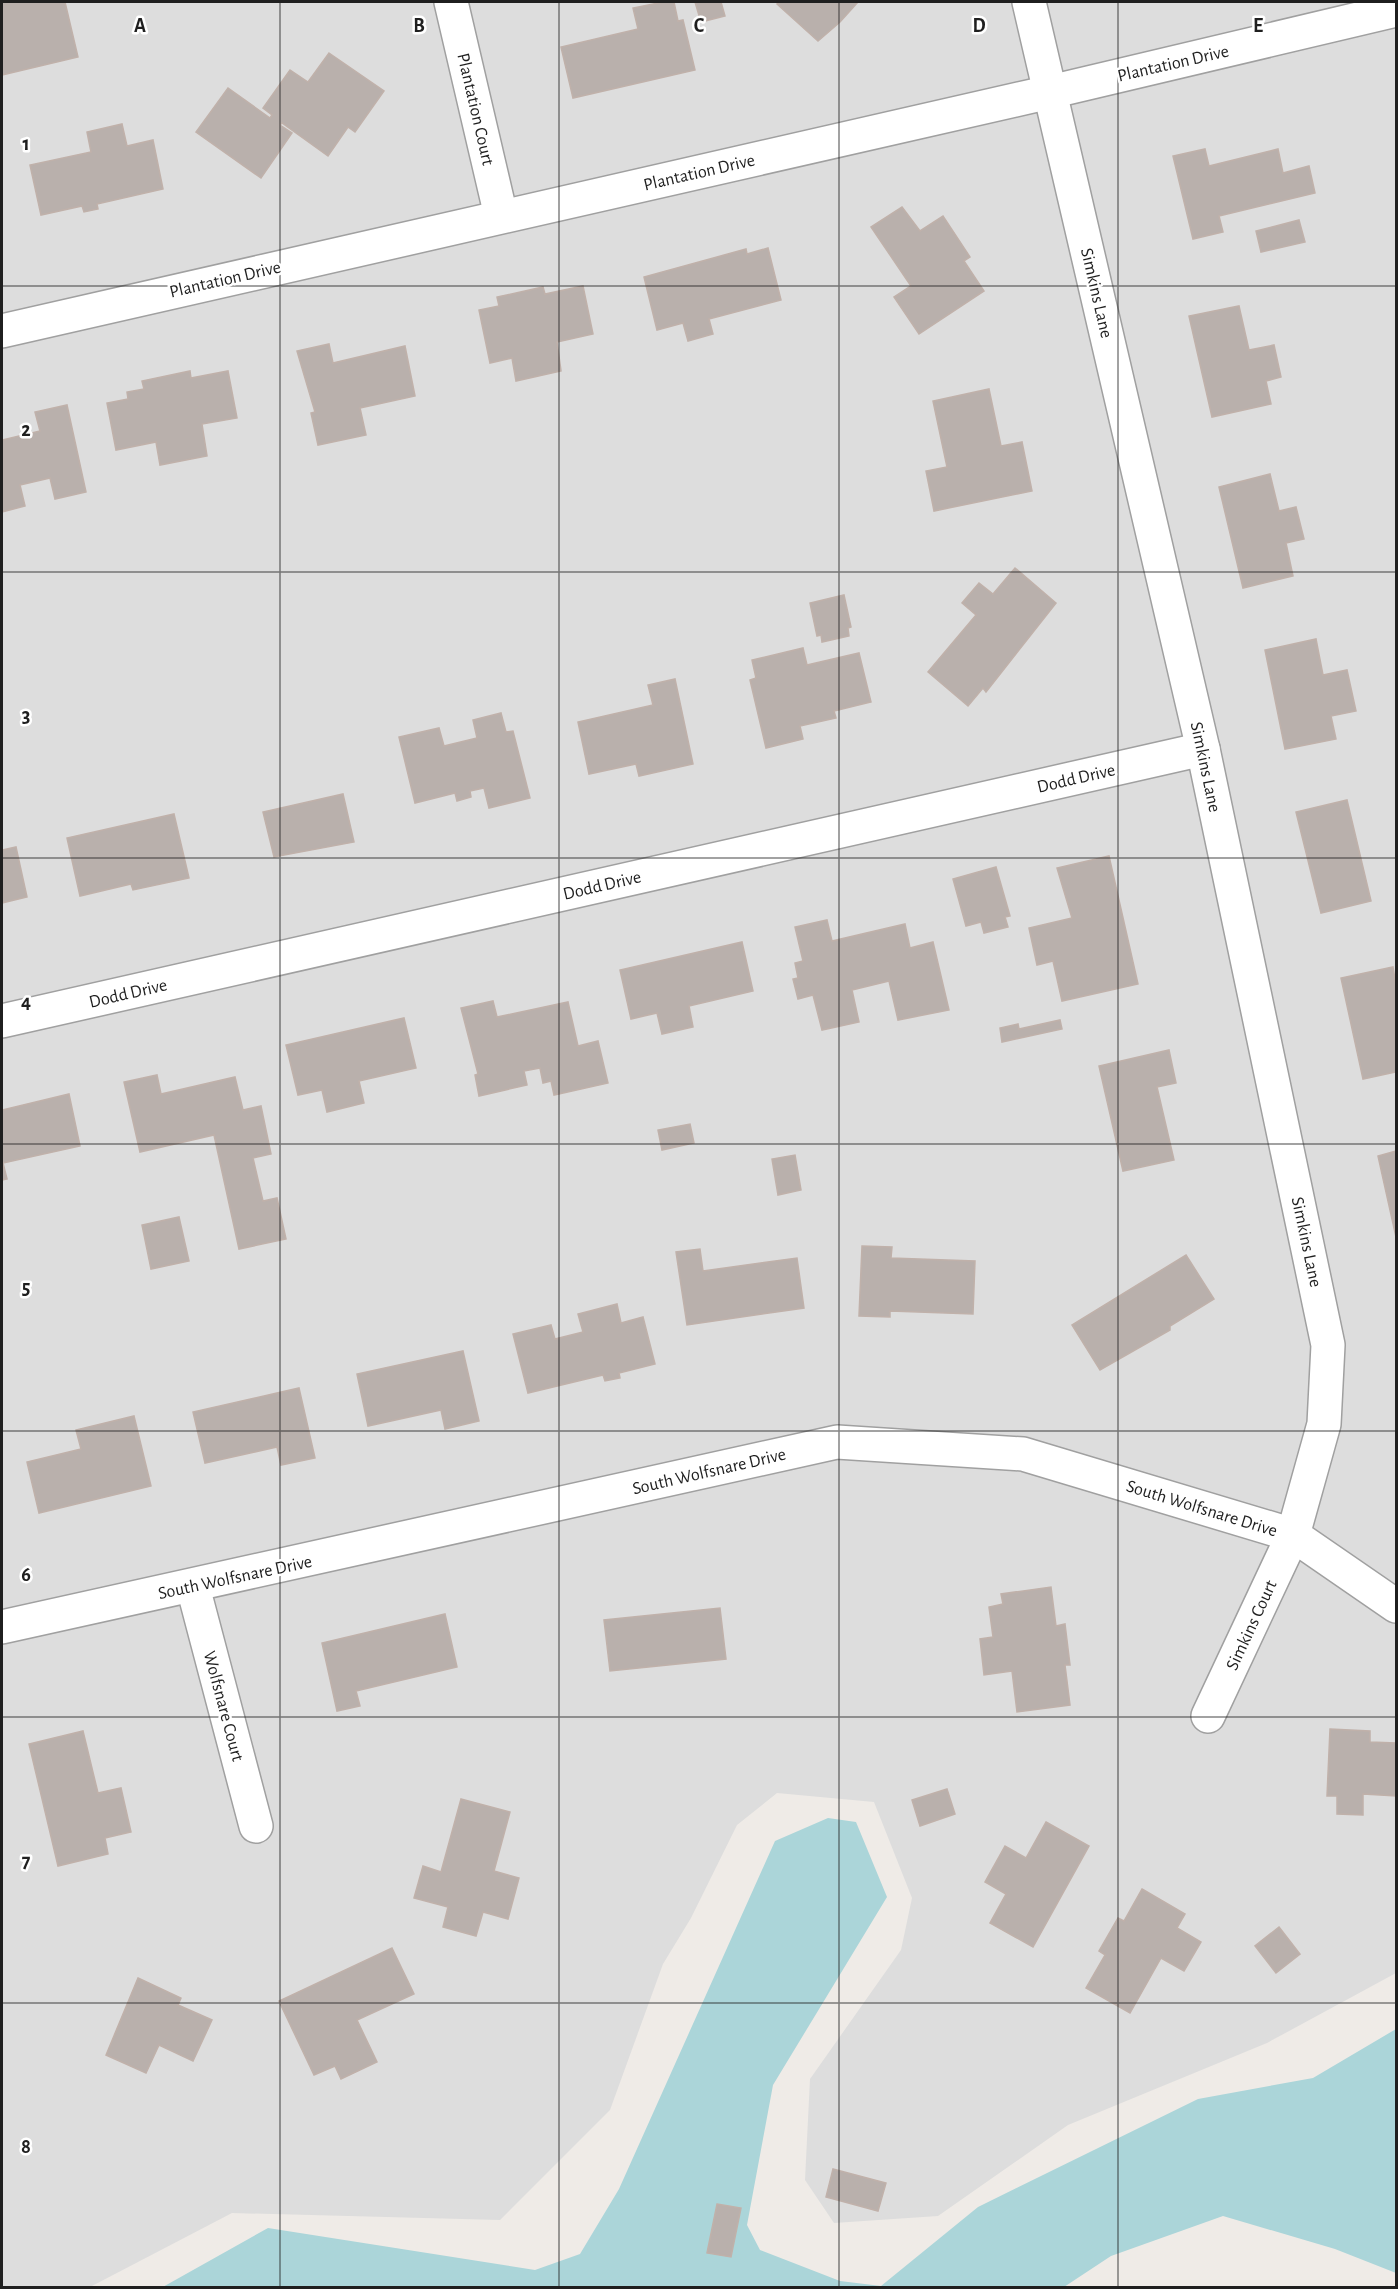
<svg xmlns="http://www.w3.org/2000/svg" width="1398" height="2289" font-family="'Alegreya Sans',sans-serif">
	<rect width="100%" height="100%" fill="#efebe7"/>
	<polygon fill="#ddd" points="2,2 1396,2 1396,1973 1267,2043 1068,2125 938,2216 834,2223 805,2180 810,2079 901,1950 912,1898 874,1802 777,1793 737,1825 691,1918 663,1964 610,2110 500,2220 232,2213 90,2287 2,2288"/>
	<polygon fill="#abd5d9" points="828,1818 856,1822 887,1897 773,2085 747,2225 760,2250 840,2281 881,2286 978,2207 1198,2099 1313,2078 1396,2029 1396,2273 1335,2249 1223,2216 1111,2256 1064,2287 161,2288 268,2228 535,2270 580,2254 619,2189 775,1841"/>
	<g fill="#b9b0ac" stroke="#c0b1aa" stroke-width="1.5">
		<polygon points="2,2 65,2 78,57 2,75"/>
		<polygon points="663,2 674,2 678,21 683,20 695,70 573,98 561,47 638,29 633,8"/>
		<polygon points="695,2 721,2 725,16 701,22"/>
		<polygon points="779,2 858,2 840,22 818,41 777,4"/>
		<polygon points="329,53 384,91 355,132 348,127 328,156 282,123 280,125 292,133 261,178 196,132 228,88 270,118 272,115 263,108 290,70 308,82"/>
		<polygon points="122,124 127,146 153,140 163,189 97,204 98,209 84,212 82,206 41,215 30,165 91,152 87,132"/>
		<polygon points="1205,149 1209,166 1278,149 1283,173 1309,166 1315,193 1219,216 1223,232 1193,239 1173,156"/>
		<polygon points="902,207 920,231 943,216 970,257 964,261 984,291 919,334 894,297 911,286 871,227"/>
		<polygon points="1299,220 1305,242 1261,252 1256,231"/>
		<polygon points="768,248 781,300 709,319 713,334 688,341 683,323 657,330 644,277 746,249 747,254"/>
		<polygon points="583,286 593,334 557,342 561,371 516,381 512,358 490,363 479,310 499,306 497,297 502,296 543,287 545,294"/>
		<polygon points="1239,306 1249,350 1274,345 1281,377 1266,381 1271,404 1212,417 1189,316"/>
		<polygon points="329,344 333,363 405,346 415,396 360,408 366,435 318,445 311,413 315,412 297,351"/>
		<polygon points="190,371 191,378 228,371 237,418 202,424 207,456 160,465 156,442 116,450 107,403 128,399 127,392 144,389 142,381"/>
		<polygon points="989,389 1001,446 1022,442 1032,491 934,511 926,471 947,467 933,401"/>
		<polygon points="67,405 86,492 55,499 50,478 20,485 25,506 2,512 2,440 40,431 35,412"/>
		<polygon points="1270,474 1279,511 1296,507 1304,539 1286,543 1293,576 1243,588 1219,487"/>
		<polygon points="1015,568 1056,603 986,692 983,688 968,706 928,672 976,615 962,603 979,583 993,594"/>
		<polygon points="844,595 851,627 848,628 849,636 822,642 821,635 817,636 810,603"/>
		<polygon points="1316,639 1323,675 1347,670 1356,711 1331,716 1336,739 1285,749 1265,650"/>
		<polygon points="803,648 807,665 859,653 871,702 834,711 836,718 800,726 803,739 766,748 750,680 756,678 752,660"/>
		<polygon points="675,679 693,764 639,776 636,764 589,774 578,722 653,705 648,685"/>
		<polygon points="501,713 506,732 513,731 530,798 489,808 484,788 470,791 471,797 457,801 455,793 415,803 399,737 439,728 444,746 477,738 473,720"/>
		<polygon points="343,794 354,842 274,857 263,812"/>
		<polygon points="1347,800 1371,901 1321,913 1296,812"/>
		<polygon points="174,814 189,878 133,890 131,884 80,896 67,838"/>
		<polygon points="16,847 27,897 2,903 2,850"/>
		<polygon points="1109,856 1138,984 1062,1001 1053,961 1037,965 1029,928 1072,918 1057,868"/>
		<polygon points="996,867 1010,916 1005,917 1008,927 984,933 981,922 966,926 953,879"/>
		<polygon points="827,920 832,941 905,924 910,948 933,942 949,1010 898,1020 889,981 852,990 859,1022 822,1030 813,995 798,999 793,979 798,978 795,963 803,961 795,927"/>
		<polygon points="742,942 753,991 689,1006 693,1027 662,1034 657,1013 631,1019 620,970"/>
		<polygon points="1393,967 1396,985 1396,1072 1363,1079 1341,978"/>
		<polygon points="493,1001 497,1017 568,1002 578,1046 598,1041 608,1083 554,1095 551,1081 543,1083 540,1068 524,1071 527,1085 479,1096 475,1075 478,1074 461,1008"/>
		<polygon points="404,1018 416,1068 359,1081 364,1103 327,1112 322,1090 298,1095 286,1045"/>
		<polygon points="1060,1020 1062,1029 1002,1042 1000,1028 1018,1024 1019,1029"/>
		<polygon points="1169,1050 1176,1083 1157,1087 1174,1160 1123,1171 1099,1066"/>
		<polygon points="157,1075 161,1094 235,1077 243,1110 261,1106 271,1154 253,1158 263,1201 277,1198 286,1239 239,1249 214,1135 140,1152 124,1082"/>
		<polygon points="69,1094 80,1146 3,1163 7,1179 2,1180 2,1110"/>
		<polygon points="690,1124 694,1143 662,1150 658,1130"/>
		<polygon points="1396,1151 1396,1237 1378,1156"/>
		<polygon points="795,1155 801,1190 778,1195 772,1159"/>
		<polygon points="179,1217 189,1261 151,1269 142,1225"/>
		<polygon points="862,1246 892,1247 891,1258 975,1261 973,1314 890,1311 890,1317 859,1316"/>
		<polygon points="700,1249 703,1271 797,1258 804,1308 687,1325 676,1252"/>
		<polygon points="1186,1255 1214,1299 1170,1326 1170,1330 1100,1370 1072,1325"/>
		<polygon points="617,1304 621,1323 643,1317 655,1364 619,1373 620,1378 605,1381 603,1375 528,1393 513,1334 551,1325 555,1339 583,1332 578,1314"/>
		<polygon points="463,1351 479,1421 445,1429 441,1410 368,1426 357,1374"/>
		<polygon points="299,1388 315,1458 281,1465 277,1447 205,1463 193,1412"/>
		<polygon points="134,1416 151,1486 39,1513 27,1462 81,1449 76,1430"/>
		<polygon points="1051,1587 1056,1626 1065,1624 1070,1665 1065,1665 1070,1705 1017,1712 1012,1671 984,1675 980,1639 993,1637 989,1607 1003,1604 1001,1594"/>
		<polygon points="720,1608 726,1659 610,1671 604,1620"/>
		<polygon points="445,1614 457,1667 356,1691 360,1706 337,1711 322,1643"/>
		<polygon points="1330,1729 1370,1731 1370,1742 1396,1743 1396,1796 1363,1794 1363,1815 1337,1814 1337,1796 1327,1796"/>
		<polygon points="83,1731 98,1793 121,1788 131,1832 105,1838 108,1854 58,1866 29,1744"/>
		<polygon points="947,1789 955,1814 920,1826 912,1800"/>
		<polygon points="461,1799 510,1812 494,1871 519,1878 508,1919 483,1912 476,1936 443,1927 448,1907 414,1898 423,1866 441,1872"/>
		<polygon points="1046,1822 1089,1846 1033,1947 990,1923 1006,1894 985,1882 1005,1846 1026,1858"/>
		<polygon points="1142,1889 1185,1914 1177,1928 1201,1942 1184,1971 1161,1958 1130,2013 1086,1988 1105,1955 1099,1951 1118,1918 1124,1921"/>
		<polygon points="1279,1927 1300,1954 1276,1973 1255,1946"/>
		<polygon points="392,1948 414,1994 357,2020 377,2062 341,2079 335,2066 314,2075 279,2001"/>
		<polygon points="138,1978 181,1998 178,2005 212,2020 193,2061 159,2045 146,2073 106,2055"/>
		<polygon points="833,2169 886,2183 878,2211 826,2197"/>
		<polygon points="717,2204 741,2208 731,2257 707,2253"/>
	</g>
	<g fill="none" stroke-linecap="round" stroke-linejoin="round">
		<defs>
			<g id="minor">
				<polyline points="451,2 501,216"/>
				<polyline points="1029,2 1203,749 1328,1345 1324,1424 1293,1535 1208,1716"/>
				<polyline points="2,331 1050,92 1396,10"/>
				<polyline points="2,1021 1203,749"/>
				<polyline points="193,1587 256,1826"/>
				<polyline points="2,1627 837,1442 1023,1454 1293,1535 1396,1606"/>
			</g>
		</defs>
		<use href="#minor" stroke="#a0a0a0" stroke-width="36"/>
		<use href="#minor" stroke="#fff" stroke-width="33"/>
	</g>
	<path fill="none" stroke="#1f1f1f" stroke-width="1.5" stroke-opacity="0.55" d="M280 2V2288M559 2V2288M839 2V2288M1118 2V2288M2 286H1396M2 572H1396M2 858H1396M2 1144H1396M2 1431H1396M2 1717H1396M2 2003H1396"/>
	<g text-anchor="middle" stroke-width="5" stroke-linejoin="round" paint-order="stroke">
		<g font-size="18" fill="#1f1f1f" stroke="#fff">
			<text transform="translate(1173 63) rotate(-13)" y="6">Plantation Drive</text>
			<text transform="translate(476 109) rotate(77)" y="6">Plantation Court</text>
			<text transform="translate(699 172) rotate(-13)" y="6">Plantation Drive</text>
			<text transform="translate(225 279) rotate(-13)" y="6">Plantation Drive</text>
			<text transform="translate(1097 293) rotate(77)" y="6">Simkins Lane</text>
			<text transform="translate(1206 767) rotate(78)" y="6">Simkins Lane</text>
			<text transform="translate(1076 778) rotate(-13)" y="6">Dodd Drive</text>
			<text transform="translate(602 885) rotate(-13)" y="6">Dodd Drive</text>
			<text transform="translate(128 993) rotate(-13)" y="6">Dodd Drive</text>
			<text transform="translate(1307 1242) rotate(78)" y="6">Simkins Lane</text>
			<text transform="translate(709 1471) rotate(-13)" y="6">South Wolfsnare Drive</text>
			<text transform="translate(1202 1508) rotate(17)" y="6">South Wolfsnare Drive</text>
			<text transform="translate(235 1577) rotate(-12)" y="6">South Wolfsnare Drive</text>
			<text transform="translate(1251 1625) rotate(-65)" y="6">Simkins Court</text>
			<text transform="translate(224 1706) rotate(75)" y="6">Wolfsnare Court</text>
		</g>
	</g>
	<g font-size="20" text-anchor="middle" font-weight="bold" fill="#1f1f1f" stroke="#fff" stroke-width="5" stroke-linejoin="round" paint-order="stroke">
		<text x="140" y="32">A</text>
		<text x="419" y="32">B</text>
		<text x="699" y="32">C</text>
		<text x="979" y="32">D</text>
		<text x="1258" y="32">E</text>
		<text x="26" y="150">1</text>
		<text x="26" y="436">2</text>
		<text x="26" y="722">3</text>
		<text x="26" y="1008">4</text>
		<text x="26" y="1294">5</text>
		<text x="26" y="1581">6</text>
		<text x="26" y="1867">7</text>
		<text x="26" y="2153">8</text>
	</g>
	<rect width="1398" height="2289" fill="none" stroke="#1f1f1f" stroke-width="6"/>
</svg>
